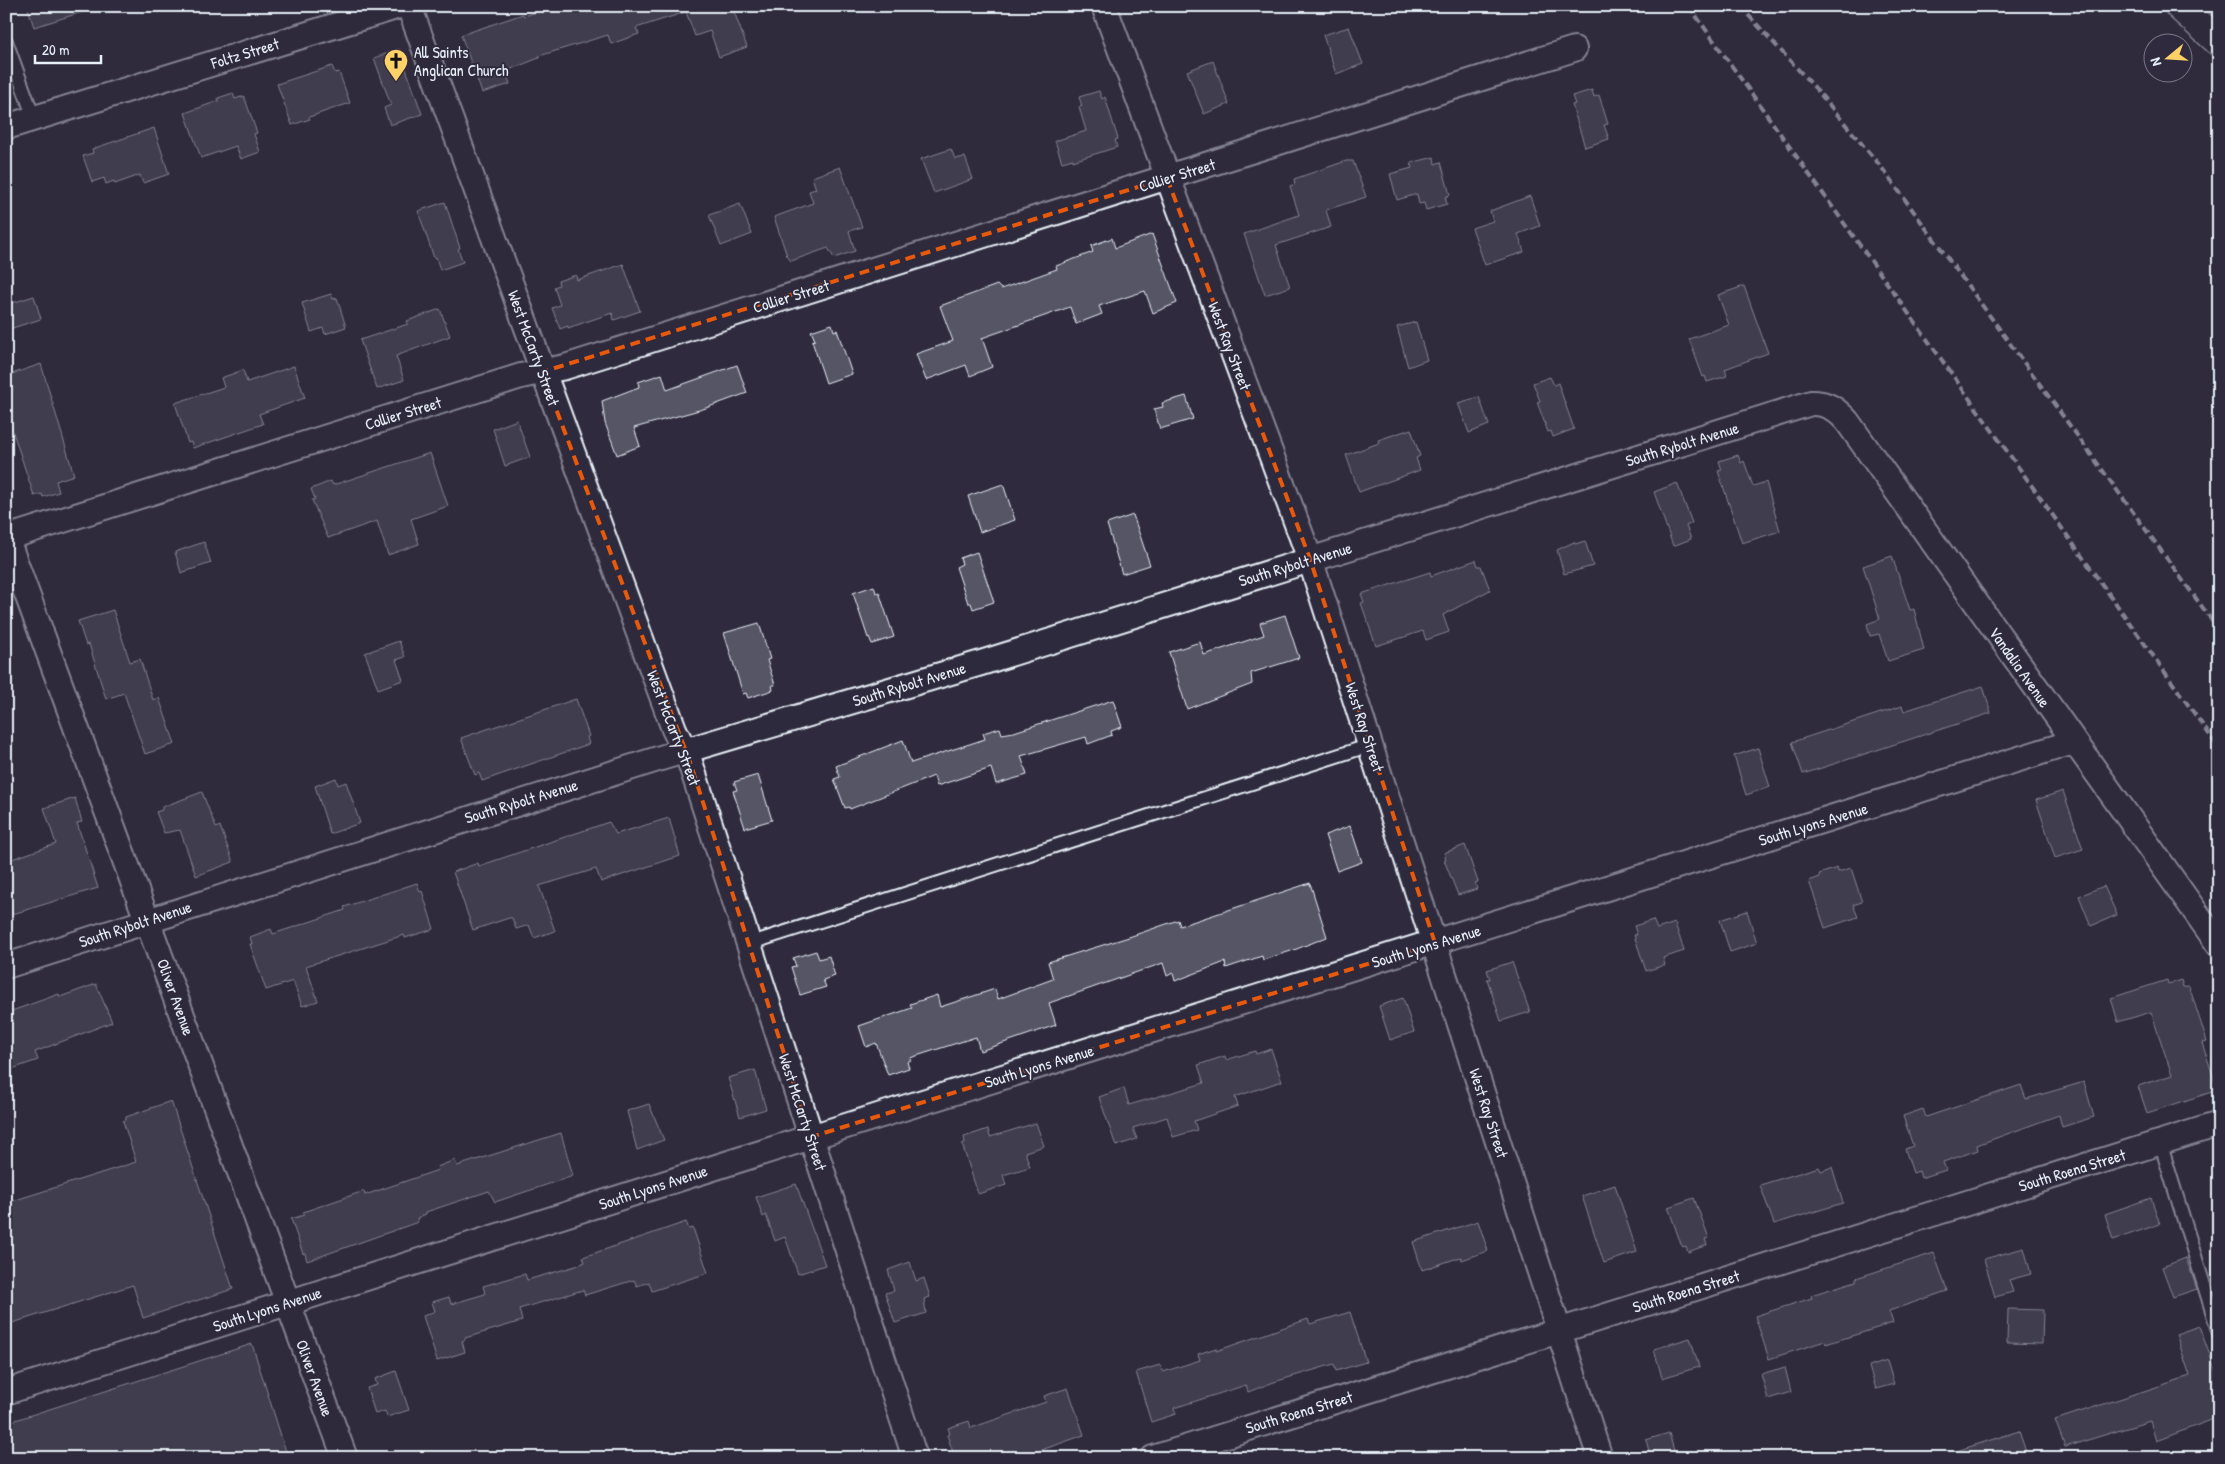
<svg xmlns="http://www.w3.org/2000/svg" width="2225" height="1464" font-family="'Patrick Hand',sans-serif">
	<rect width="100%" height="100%" fill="#2f2a3d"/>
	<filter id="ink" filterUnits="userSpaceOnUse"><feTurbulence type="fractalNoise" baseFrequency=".02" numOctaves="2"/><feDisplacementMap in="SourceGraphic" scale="10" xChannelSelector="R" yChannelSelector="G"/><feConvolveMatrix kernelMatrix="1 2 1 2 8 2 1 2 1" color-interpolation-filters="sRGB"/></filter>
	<g filter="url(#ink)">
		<g fill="#575565" stroke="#e8f1f8">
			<polygon points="27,6 88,6 89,10 34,27"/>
			<polygon points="556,6 732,6 747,47 719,57 710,31 695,36 686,12 636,28 639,34 611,44 608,35 539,56 539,58 506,71 510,84 482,93 461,35 523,14 524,16"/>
			<polygon points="1349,27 1363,64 1336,74 1323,35"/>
			<polygon points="399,49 422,114 390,125 384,108 391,105 374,58"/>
			<polygon points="1213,61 1229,104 1204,114 1187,71"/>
			<polygon points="332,66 335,73 339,72 350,103 309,117 310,119 292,125 277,84"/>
			<polygon points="1592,90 1594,97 1599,95 1608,124 1604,125 1609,139 1585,147 1572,105 1575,104 1572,96"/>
			<polygon points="1099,91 1102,99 1105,97 1118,139 1115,140 1117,147 1073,161 1073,159 1062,162 1055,141 1086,131 1079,107 1082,106 1079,97"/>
			<polygon points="233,93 235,99 244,96 257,133 254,134 260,152 241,159 236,146 201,158 185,113 218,101 218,98"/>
			<polygon points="154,128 169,174 143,183 140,175 115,184 114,181 106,184 104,178 92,182 83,156 93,153 92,149"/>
			<polygon points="951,149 955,159 965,157 973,179 934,193 921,159"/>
			<polygon points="1434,157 1435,164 1441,162 1450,195 1445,197 1447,204 1426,210 1424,203 1419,204 1417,194 1397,200 1390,174 1412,168 1411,163"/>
			<polygon points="1346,161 1353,161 1366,197 1326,210 1331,227 1276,245 1290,287 1265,295 1244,234 1299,215 1290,186 1295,184 1294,179"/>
			<polygon points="840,167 862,227 849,231 855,251 834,258 828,248 791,261 787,256 774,217 813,203 809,191 816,189 812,177"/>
			<polygon points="1530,196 1540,226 1518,234 1524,252 1485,265 1472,228 1493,221 1490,211"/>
			<polygon points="445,202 460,248 458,249 463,262 440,270 436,257 434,258 418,211"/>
			<polygon points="740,204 752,234 721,246 709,215"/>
			<polygon points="1152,234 1177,303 1153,313 1145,291 1099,306 1102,314 1076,324 1070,307 982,338 992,367 970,376 966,365 926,380 916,354 953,341 940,306 997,285 1001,289 1057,269 1056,266 1093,252 1091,246 1112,238 1115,248"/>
			<polygon points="623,264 640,311 614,320 612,313 568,328 568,326 560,329 552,308 560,305 554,287 559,285 558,281 576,275 577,280"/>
			<polygon points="1744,286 1768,353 1725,369 1727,376 1707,382 1705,376 1703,377 1689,339 1729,325 1718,295"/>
			<polygon points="331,294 333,299 337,298 346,327 325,334 323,328 311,332 302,303"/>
			<polygon points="34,296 41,319 6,330 6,305"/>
			<polygon points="440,309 450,336 396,356 404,380 377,389 360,340 408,324 407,321"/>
			<polygon points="1416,322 1427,360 1408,367 1397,327"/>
			<polygon points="832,324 834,331 837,330 852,374 826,383 812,341 815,340 811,331"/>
			<polygon points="41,364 74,475 56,481 59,492 43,497 42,494 34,496 6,411 6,376"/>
			<polygon points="737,365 747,393 703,409 634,428 640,446 617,455 605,423 602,401 639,387 638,382 662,374 667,390"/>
			<polygon points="294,366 305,398 259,414 263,424 193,448 191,442 188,443 175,403 224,387 221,378 243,370 247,382"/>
			<polygon points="1550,377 1554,385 1558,383 1574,429 1553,437 1551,431 1548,432 1537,402 1540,401 1533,383"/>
			<polygon points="1186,396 1193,419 1160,429 1154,409 1163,407 1162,403"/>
			<polygon points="1479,397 1489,425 1469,433 1458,403"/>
			<polygon points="517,420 530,457 505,466 493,429"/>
			<polygon points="1411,429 1420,456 1416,458 1420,470 1359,492 1346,455 1379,443 1378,440"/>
			<polygon points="430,453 448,506 411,519 419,544 388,555 377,521 328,538 312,500 315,499 311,489 331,481 333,485"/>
			<polygon points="1738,455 1741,463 1744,461 1753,486 1766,482 1780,531 1742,543 1718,471 1722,470 1719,461"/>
			<polygon points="1677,483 1692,523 1686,526 1691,539 1673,546 1654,492"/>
			<polygon points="1003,484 1015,520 980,532 968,496"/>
			<polygon points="1133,515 1150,565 1122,574 1107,524"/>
			<polygon points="1585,541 1593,566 1564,574 1557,550 1574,542 1575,544"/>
			<polygon points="204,542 211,563 181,573 175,552"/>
			<polygon points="977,552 994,602 973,609 971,603 968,603 956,567 962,564 960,558"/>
			<polygon points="1892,556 1910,610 1914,609 1924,650 1888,661 1879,634 1870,636 1867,624 1880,619 1863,566"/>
			<polygon points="1476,560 1478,566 1481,566 1490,590 1443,615 1449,632 1426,640 1423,631 1376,646 1361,603 1364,602 1361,594 1430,572 1431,576"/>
			<polygon points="874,586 876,593 879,592 894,637 872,644 869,637 868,638 853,593"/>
			<polygon points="113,610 130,662 140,659 153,700 159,698 175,744 145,754 124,693 106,699 89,644 86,645 78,621"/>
			<polygon points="1285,615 1299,658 1251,673 1252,684 1187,709 1169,652 1200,642 1204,655 1264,635 1260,623"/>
			<polygon points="759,623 770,659 767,660 775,685 772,685 773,690 748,698 746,693 743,694 724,633"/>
			<polygon points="399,641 405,657 396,660 403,680 378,689 365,653"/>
			<polygon points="1983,686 1991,713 1803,774 1792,742 1902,706 1904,711"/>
			<polygon points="576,699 589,736 587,737 589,744 482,781 479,773 475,775 461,738"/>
			<polygon points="1113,700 1122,727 1111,731 1112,735 1088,744 1086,737 1021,756 1027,775 996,784 991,768 937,786 934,776 850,809 849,807 845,808 834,779 840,777 836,766 903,740 911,763 985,739 983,733 1000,728 1002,734 1014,732"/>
			<polygon points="1758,748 1770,787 1746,795 1734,756"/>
			<polygon points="758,775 772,820 745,828 733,791 737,790 734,782"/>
			<polygon points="336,778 338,785 346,782 360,823 330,834 315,786"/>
			<polygon points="2063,791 2083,849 2055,858 2036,800"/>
			<polygon points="202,792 216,828 220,826 233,862 196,876 180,830 164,833 156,812 162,810 162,807"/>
			<polygon points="75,798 82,822 77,823 98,888 6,916 6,861 56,844 44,808"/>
			<polygon points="669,818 680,856 601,882 596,869 539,886 555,931 534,938 529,925 516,929 512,918 509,918 473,930 453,872 478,863 479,866 609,822 616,834"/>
			<polygon points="1350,826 1362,862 1337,871 1325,835"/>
			<polygon points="1465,845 1478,882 1475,883 1477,889 1458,895 1444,860 1446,859 1444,853"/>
			<polygon points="1837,868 1838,872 1851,868 1862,902 1853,905 1858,917 1825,928 1809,881 1820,877 1819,874"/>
			<polygon points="417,883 420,892 422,891 434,929 405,938 404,935 306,966 318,1001 302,1006 293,981 266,990 250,944 252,944 250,937 271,929 273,934 345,910 344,907"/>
			<polygon points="1310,883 1327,937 1294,950 1263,960 1262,956 1226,968 1225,962 1175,981 1173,973 1167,976 1163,963 1049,1003 1056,1025 980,1051 976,1037 910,1058 911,1060 907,1062 909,1068 888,1075 876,1043 866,1047 859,1026 912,1008 910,1004 937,995 940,1007 995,989 998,999 1053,979 1048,962 1129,937 1178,920 1180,926"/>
			<polygon points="2104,886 2117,915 2091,926 2079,896"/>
			<polygon points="1747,911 1757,943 1730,952 1720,920"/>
			<polygon points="1653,920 1657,929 1675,923 1684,951 1663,958 1665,965 1646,971 1634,935 1637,935 1634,926"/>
			<polygon points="816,951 819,959 829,956 835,976 823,980 826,987 800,995 791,967 796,966 793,958"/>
			<polygon points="1512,962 1530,1012 1501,1021 1487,979 1490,979 1487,970"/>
			<polygon points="2167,980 2168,984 2181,980 2183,987 2189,986 2207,1042 2202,1043 2218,1090 2147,1113 2138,1086 2172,1075 2151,1012 2118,1022 2111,998"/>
			<polygon points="96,984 112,1022 35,1052 38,1060 6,1071 6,1013 59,994 60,997"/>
			<polygon points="1403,998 1414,1032 1390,1040 1379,1006"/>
			<polygon points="1271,1049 1282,1081 1235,1097 1238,1106 1194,1121 1197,1130 1173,1137 1167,1117 1133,1128 1137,1139 1116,1146 1099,1097 1124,1088 1129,1105 1204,1083 1198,1065 1225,1056 1226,1060 1255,1051 1256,1054"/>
			<polygon points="755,1070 766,1109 740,1117 728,1078"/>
			<polygon points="2084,1082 2094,1117 2062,1127 2059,1115 1977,1145 1978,1150 1943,1162 1946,1170 1921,1178 1919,1171 1913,1173 1905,1149 1913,1146 1903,1116 1923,1109 1926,1117 2021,1085 2026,1099"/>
			<polygon points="171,1101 233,1289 143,1318 133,1285 6,1325 6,1203 136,1162 123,1121 126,1120 126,1117"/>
			<polygon points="649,1104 664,1140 637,1150 627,1111"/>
			<polygon points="1036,1123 1044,1146 1025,1152 1030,1167 1003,1175 1006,1185 978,1194 962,1144 965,1143 964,1137 988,1129 990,1137"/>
			<polygon points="561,1133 573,1176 495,1202 489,1191 426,1212 426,1214 417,1218 418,1222 307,1261 305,1253 303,1254 291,1219 304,1215 303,1212 364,1191 365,1195 438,1170 437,1167 455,1160 457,1166"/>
			<polygon points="1819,1167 1821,1171 1832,1167 1843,1203 1774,1224 1760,1185"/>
			<polygon points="796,1184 825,1265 798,1274 785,1237 775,1241 766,1215 763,1217 756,1197"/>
			<polygon points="1615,1185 1637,1252 1604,1263 1582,1196"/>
			<polygon points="1694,1198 1709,1238 1705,1239 1707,1245 1688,1252 1686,1246 1683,1247 1681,1244 1668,1207"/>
			<polygon points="2151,1198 2160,1224 2113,1240 2105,1214"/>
			<polygon points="1478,1221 1488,1251 1462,1260 1461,1257 1422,1270 1413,1242"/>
			<polygon points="686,1222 689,1229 693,1228 708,1273 652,1291 649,1282 637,1286 634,1280 585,1295 583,1290 519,1309 522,1321 465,1338 465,1340 462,1341 465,1352 437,1361 423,1316 435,1311 432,1302 449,1297 451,1304 485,1294 483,1286 525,1274 527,1280 576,1266 585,1262 583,1257"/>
			<polygon points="2024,1248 2031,1274 2009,1280 2013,1292 1995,1297 1984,1259"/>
			<polygon points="1934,1253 1947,1291 1889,1311 1893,1323 1826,1344 1825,1341 1769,1359 1755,1316 1812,1298 1811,1295 1856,1281 1856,1278"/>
			<polygon points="2186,1258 2197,1289 2173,1297 2162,1267"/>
			<polygon points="910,1262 916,1281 924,1278 930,1297 924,1299 926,1313 895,1323 885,1293 894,1291 888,1270"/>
			<polygon points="2008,1309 2043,1310 2042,1344 2007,1343"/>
			<polygon points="1350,1312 1366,1362 1336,1371 1334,1364 1274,1382 1248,1392 1246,1385 1174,1408 1176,1414 1151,1422 1136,1372 1160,1365 1163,1372 1200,1360 1198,1354 1216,1348 1216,1351 1308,1319 1310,1324"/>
			<polygon points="2199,1326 2219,1380 2219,1417 2156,1441 2150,1421 2065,1447 2055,1420 2190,1376 2176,1334"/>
			<polygon points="1690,1338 1699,1367 1662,1378 1654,1349"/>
			<polygon points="252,1344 288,1458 6,1458 6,1423"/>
			<polygon points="1887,1361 1894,1384 1876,1389 1869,1367"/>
			<polygon points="1785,1367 1791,1392 1768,1399 1761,1374"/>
			<polygon points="396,1371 409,1410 387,1417 385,1411 375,1414 367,1388 377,1385 375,1379"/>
			<polygon points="1068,1388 1084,1435 1036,1452 1038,1458 955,1458 947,1435 950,1434 948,1428 969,1421 971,1428 1046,1402 1044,1396"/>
			<polygon points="2019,1431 2028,1458 1947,1458 1947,1454"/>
			<polygon points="1669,1433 1676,1458 1651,1458 1646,1440"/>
		</g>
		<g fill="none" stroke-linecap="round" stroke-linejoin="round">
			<defs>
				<g id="lane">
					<polyline points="6,41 34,118"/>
					<polyline points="748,944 1371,745"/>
					<polyline points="2160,1142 2219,1334"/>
				</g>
				<g id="street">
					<polyline points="409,6 674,729 690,762 915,1458"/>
					<polyline points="1104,6 1310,559 1600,1458"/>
					<polyline points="6,127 399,6"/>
					<polyline points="6,537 345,1458"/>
					<polyline points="6,538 521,376 565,367 1574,49"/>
					<path d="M6 966 664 757 981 663 1811 403C1827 402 1837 410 1847 421L2219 945"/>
					<polyline points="6,1392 811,1137 2073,742"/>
					<polyline points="1153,1458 2219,1124"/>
				</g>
				<polyline id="highway" points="2179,6 2219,42"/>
			</defs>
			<use href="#lane" stroke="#e8f1f8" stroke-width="16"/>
			<use href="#street" stroke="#e8f1f8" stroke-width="28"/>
			<use href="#highway" stroke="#e8f1f8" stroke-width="31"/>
			<use href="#lane" stroke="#2f2a3d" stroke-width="12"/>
			<use href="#street" stroke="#2f2a3d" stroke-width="24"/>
			<use href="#highway" stroke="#2f2a3d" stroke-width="28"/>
			<g stroke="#e8f1f8" stroke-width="4" stroke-dasharray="8 4" stroke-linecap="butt">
				<polyline points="1689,6 2219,748"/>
				<polyline points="1740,6 1816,89 1882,168 2219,630"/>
			</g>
		</g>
	</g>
	<path d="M0 0H2225V1464H0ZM1167 178 1310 559 1435 943 811 1137 690 762 542 372Z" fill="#2f2a3d" fill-opacity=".55" fill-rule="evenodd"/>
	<path fill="none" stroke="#e8590c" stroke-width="4" stroke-dasharray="10 6" stroke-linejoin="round" d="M1167 178 1310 559 1435 943 811 1137 690 762 542 372Z"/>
	<defs>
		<symbol id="church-pin" viewBox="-11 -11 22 30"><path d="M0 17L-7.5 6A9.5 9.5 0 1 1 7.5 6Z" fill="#ffd166" stroke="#2f2a3d"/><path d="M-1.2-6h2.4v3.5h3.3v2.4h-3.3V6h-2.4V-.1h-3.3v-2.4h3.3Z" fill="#111"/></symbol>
	</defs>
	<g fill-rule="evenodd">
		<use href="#church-pin" x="382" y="47" width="28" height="38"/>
	</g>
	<g text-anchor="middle" stroke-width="4" stroke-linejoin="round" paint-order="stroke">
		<g font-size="16" fill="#e8f1f8" stroke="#2f2a3d" text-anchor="start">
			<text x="414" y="58">All Saints<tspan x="414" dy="18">Anglican Church</tspan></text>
		</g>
		<g font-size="16" fill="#e8f1f8" stroke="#2f2a3d">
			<text transform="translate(245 53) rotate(-17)" y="6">Foltz Street</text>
			<text transform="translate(1177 175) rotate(-17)" y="6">Collier Street</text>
			<text transform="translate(791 296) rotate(-17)" y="6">Collier Street</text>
			<text transform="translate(1230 346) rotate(69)" y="6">West Ray Street</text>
			<text transform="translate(534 348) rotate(70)" y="6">West McCarty Street</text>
			<text transform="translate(403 413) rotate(-17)" y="6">Collier Street</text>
			<text transform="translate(1682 444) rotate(-17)" y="6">South Rybolt Avenue</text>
			<text transform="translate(1295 564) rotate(-17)" y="6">South Rybolt Avenue</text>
			<text transform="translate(2020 667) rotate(55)" y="6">Vandalia Avenue</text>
			<text transform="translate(909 684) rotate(-17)" y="6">South Rybolt Avenue</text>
			<text transform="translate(1365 727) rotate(72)" y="6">West Ray Street</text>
			<text transform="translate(674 728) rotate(69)" y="6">West McCarty Street</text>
			<text transform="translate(521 801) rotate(-17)" y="6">South Rybolt Avenue</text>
			<text transform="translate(1813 824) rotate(-17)" y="6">South Lyons Avenue</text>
			<text transform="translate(135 924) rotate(-18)" y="6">South Rybolt Avenue</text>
			<text transform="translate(1426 946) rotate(-17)" y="6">South Lyons Avenue</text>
			<text transform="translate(176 997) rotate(70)" y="6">Oliver Avenue</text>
			<text transform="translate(1039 1066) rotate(-17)" y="6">South Lyons Avenue</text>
			<text transform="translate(803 1112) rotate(72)" y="6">West McCarty Street</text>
			<text transform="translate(1489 1113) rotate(72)" y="6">West Ray Street</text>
			<text transform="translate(2072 1170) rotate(-17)" y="6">South Roena Street</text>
			<text transform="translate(653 1187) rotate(-18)" y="6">South Lyons Avenue</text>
			<text transform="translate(1686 1291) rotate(-17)" y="6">South Roena Street</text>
			<text transform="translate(267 1309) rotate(-18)" y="6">South Lyons Avenue</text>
			<text transform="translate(315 1378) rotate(70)" y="6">Oliver Avenue</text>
			<text transform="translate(1299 1412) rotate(-17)" y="6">South Roena Street</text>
		</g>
	</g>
	<rect width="2225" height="1464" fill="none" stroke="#2f2a3d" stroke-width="25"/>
	<rect x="12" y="12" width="2200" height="1439" fill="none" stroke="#e8f1f8" stroke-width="2" filter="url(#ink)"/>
	<g transform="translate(2168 58) rotate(252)"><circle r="24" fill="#2f2a3d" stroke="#797a88"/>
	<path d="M0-4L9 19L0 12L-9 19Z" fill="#ffd166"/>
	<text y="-8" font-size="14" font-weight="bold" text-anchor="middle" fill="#e8f1f8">N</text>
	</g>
	<path d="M35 55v8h66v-8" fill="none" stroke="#e8f1f8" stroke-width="2.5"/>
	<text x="42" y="55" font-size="15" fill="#e8f1f8" stroke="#2f2a3d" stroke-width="4" paint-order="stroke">20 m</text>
</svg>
